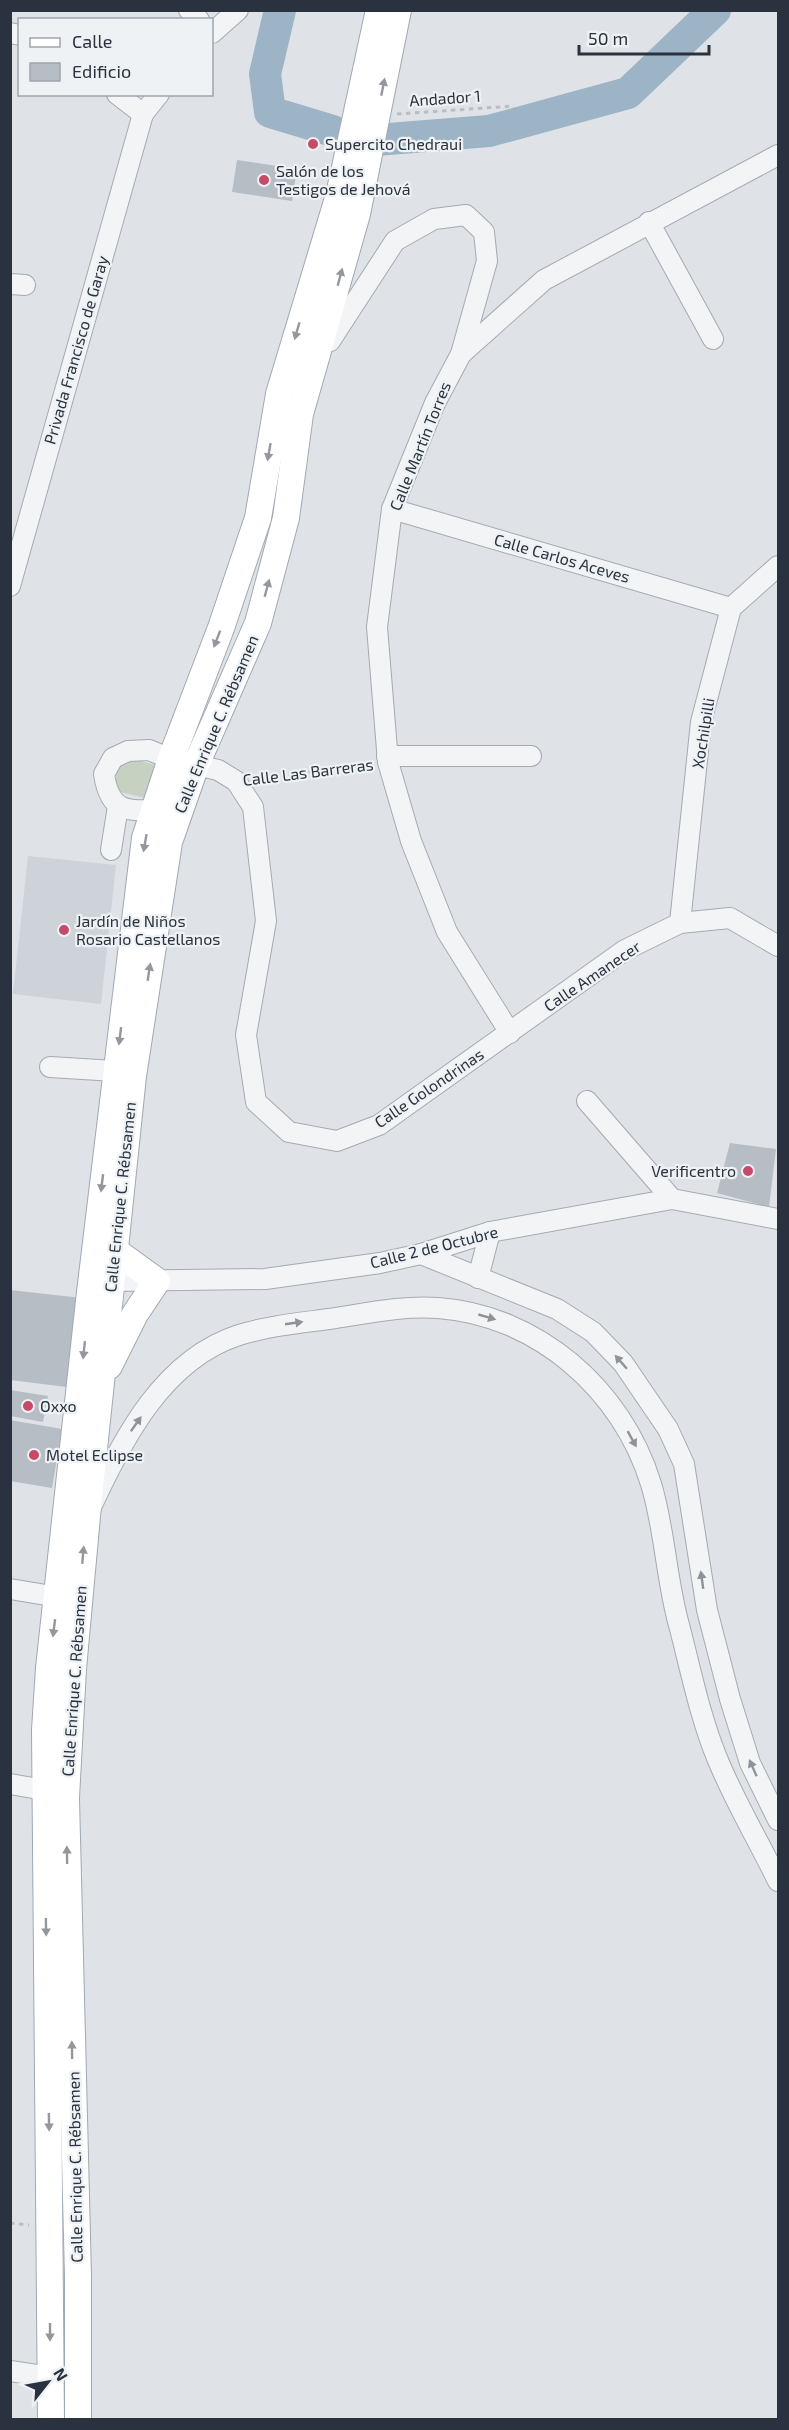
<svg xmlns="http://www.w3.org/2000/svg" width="789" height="2430" font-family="'Exo 2',sans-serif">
	<rect width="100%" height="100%" fill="#dfe3e8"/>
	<polygon fill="#cdd3d9" points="28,856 116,865 101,1004 13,994"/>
	<path fill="#c6d1c1" d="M133 759 159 766 149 799 120 792C112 781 116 772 122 761Z"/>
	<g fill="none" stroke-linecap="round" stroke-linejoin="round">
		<g stroke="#9cb4c6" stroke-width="32">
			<polyline points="280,10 265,74 270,112 333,131"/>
			<polyline points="376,140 489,131 628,93 715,10"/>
		</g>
	</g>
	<g fill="#b7bdc4">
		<polygon points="237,160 297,169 292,201 232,192"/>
		<polygon points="730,1143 776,1149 769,1207 717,1193"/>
		<polygon points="10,1290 82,1298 75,1388 10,1380"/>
		<polygon points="10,1390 48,1396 43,1422 10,1416"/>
		<polygon points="10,1420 62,1429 52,1488 10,1481"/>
	</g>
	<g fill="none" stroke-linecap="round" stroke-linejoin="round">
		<defs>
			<g id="minor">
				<polyline points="189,10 199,20"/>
				<polyline points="10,33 20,35"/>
				<polyline points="212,33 238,10"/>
				<polyline points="117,94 143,114"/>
				<polyline points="649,222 713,339"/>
				<polyline points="10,284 25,285"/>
				<polyline points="323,340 330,341 395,241 434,219 466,215 484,232 487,261 461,354"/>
				<polyline points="392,509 731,608"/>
				<polyline points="10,586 143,114 159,94"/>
				<polyline points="387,756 531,756"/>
				<path d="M167 809C131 811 110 816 104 774L113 758 128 751 149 750 171 759 218 770 236 781 253 807 266 921 246 1035 256 1102 289 1132 337 1141 379 1125 625 950 680 923 730 918 778 946"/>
				<polyline points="111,850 118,806"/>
				<polyline points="680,923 701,722 731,608 778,566"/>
				<polyline points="510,1033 447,932 411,841 388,762 377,627 392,509 435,403 461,354 544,280 778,155"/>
				<polyline points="50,1067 115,1071"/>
				<polyline points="587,1101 672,1199"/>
				<polyline points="421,1254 557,1309 593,1332 623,1363 668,1429 684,1464 707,1610 730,1699 750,1763 778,1820"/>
				<polyline points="478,1278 490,1232"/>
				<polyline points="100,1286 110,1281 265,1279 380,1263 421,1254 490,1232 672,1199 778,1219"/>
				<path d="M92 1505C123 1438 164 1359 239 1335 268 1326 299 1323 329 1319 364 1314 402 1305 438 1308 537 1315 622 1389 651 1484 665 1529 666 1579 679 1625 690 1667 700 1717 717 1758 734 1800 758 1840 778 1881"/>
				<polyline points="10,1589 58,1597"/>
				<polyline points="10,1784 44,1790"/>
				<polyline points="10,2371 50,2377"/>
			</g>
			<g id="major">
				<polyline points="109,1366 135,1314 157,1281 114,1250"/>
				<polyline points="51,2420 45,1730 49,1668 90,1292 145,838 171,759 221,628 258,518 279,394 339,195 379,10"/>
				<polyline points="78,2420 78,2276 66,1798 73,1669 87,1516 133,1076 169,842 196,765 258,623 286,518 300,414 357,214 398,10"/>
			</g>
		</defs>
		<use href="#minor" stroke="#a5aab2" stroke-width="22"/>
		<use href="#major" stroke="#9fa9b3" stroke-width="28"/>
		<g stroke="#babec2" stroke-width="3" stroke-dasharray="4.5 4.5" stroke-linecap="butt">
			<polyline points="397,114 514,106"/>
			<polyline points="255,779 371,764"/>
			<polyline points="10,2223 29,2225"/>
		</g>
		<use href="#minor" stroke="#f2f4f6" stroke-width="20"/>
		<use href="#major" stroke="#fff" stroke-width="26"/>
	</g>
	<defs><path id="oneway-solid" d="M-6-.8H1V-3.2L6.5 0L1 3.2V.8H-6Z" transform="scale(1.5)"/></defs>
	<g fill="#94989e">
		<use href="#oneway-solid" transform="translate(383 87) rotate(-79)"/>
		<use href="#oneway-solid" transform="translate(340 277) rotate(-75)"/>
		<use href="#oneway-solid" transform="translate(297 331) rotate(106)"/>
		<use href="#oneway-solid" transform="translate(269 452) rotate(100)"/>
		<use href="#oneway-solid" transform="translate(267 588) rotate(-75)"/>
		<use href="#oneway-solid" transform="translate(217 639) rotate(111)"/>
		<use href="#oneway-solid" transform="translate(145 843) rotate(100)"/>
		<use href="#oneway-solid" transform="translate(149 972) rotate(-81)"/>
		<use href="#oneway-solid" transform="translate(120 1036) rotate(97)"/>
		<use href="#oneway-solid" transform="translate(102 1183) rotate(97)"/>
		<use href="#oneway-solid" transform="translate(84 1350) rotate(96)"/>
		<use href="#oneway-solid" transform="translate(83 1555) rotate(-85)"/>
		<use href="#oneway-solid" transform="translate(54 1628) rotate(97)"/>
		<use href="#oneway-solid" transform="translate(67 1855) rotate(-91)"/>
		<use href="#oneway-solid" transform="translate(46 1927) rotate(89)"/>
		<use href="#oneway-solid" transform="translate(72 2050) rotate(-91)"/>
		<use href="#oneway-solid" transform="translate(49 2122) rotate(89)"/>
		<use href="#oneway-solid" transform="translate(50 2332) rotate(90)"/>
	</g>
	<g fill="#8e939a">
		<use href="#oneway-solid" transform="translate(487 1317) rotate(16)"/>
		<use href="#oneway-solid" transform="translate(294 1323) rotate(-8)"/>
		<use href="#oneway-solid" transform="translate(621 1362) rotate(-131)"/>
		<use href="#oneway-solid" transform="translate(136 1424) rotate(-55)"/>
		<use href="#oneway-solid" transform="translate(632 1439) rotate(61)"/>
		<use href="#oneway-solid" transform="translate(702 1580) rotate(-98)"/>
		<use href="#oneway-solid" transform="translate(753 1768) rotate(-114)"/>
	</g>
	<g fill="#c74a68" stroke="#eef2f5" stroke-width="2">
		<circle cx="313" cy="144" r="6"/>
		<circle cx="264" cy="180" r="6"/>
		<circle cx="64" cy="930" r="6"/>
		<circle cx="748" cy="1171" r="6"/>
		<circle cx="28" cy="1406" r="6"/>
		<circle cx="34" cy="1455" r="6"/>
	</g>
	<g text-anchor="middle" stroke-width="4.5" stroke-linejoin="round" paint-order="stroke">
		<g font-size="16" fill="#29323e" stroke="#eef2f5">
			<text transform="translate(445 98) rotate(-4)" y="6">Andador 1</text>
			<text transform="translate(76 350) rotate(-74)" y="6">Privada Francisco de Garay</text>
			<text transform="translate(420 446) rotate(-68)" y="6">Calle Martín Torres</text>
			<text transform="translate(562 558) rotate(16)" y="6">Calle Carlos Aceves</text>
			<text transform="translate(216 724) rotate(-67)" y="6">Calle Enrique C. Rébsamen</text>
			<text transform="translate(703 733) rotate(-81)" y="6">Xochilpilli</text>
			<text transform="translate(308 772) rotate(-7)" y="6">Calle Las Barreras</text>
			<text transform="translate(592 976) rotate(-34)" y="6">Calle Amanecer</text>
			<text transform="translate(429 1088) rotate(-34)" y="6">Calle Golondrinas</text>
			<text transform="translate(120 1197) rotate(-84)" y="6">Calle Enrique C. Rébsamen</text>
			<text transform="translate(434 1247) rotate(-14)" y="6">Calle 2 de Octubre</text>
			<text transform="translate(74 1681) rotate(-86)" y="6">Calle Enrique C. Rébsamen</text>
			<text transform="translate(75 2167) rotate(-91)" y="6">Calle Enrique C. Rébsamen</text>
		</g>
		<g font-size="16" fill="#29323e" stroke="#eef2f5" text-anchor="start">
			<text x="325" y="150">Supercito Chedraui</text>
			<text x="276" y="177">Salón de los<tspan x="276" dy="18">Testigos de Jehová</tspan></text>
			<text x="76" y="927">Jardín de Niños<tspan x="76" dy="18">Rosario Castellanos</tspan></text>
			<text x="736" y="1177" text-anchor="end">Verificentro</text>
			<text x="40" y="1412">Oxxo</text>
			<text x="46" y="1461">Motel Eclipse</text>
		</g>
	</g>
	<rect width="789" height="2430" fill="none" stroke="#29323e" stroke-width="24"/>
	<rect x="18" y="18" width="195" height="78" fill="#eef2f5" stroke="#9fa5ac" stroke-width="1.5"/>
	<rect x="30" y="38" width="30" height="9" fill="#ffffff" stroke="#9fa5ac" stroke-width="1.5"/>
	<text x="72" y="48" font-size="18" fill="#29323e">Calle</text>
	<rect x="30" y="63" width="30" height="18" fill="#b7bdc4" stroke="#9fa5ac" stroke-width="1.5"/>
	<text x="72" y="78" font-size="18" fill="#29323e">Edificio</text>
	<g transform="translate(48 2382) rotate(59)" stroke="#eef2f5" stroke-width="4.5" paint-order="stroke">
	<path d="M0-4.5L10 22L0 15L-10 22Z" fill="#29323e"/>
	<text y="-9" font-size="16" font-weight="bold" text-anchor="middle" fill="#29323e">N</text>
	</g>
	<path d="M579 45v9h130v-9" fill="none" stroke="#29323e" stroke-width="3"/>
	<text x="588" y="45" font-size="18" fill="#29323e" stroke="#eef2f5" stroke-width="4.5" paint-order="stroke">50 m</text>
</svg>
